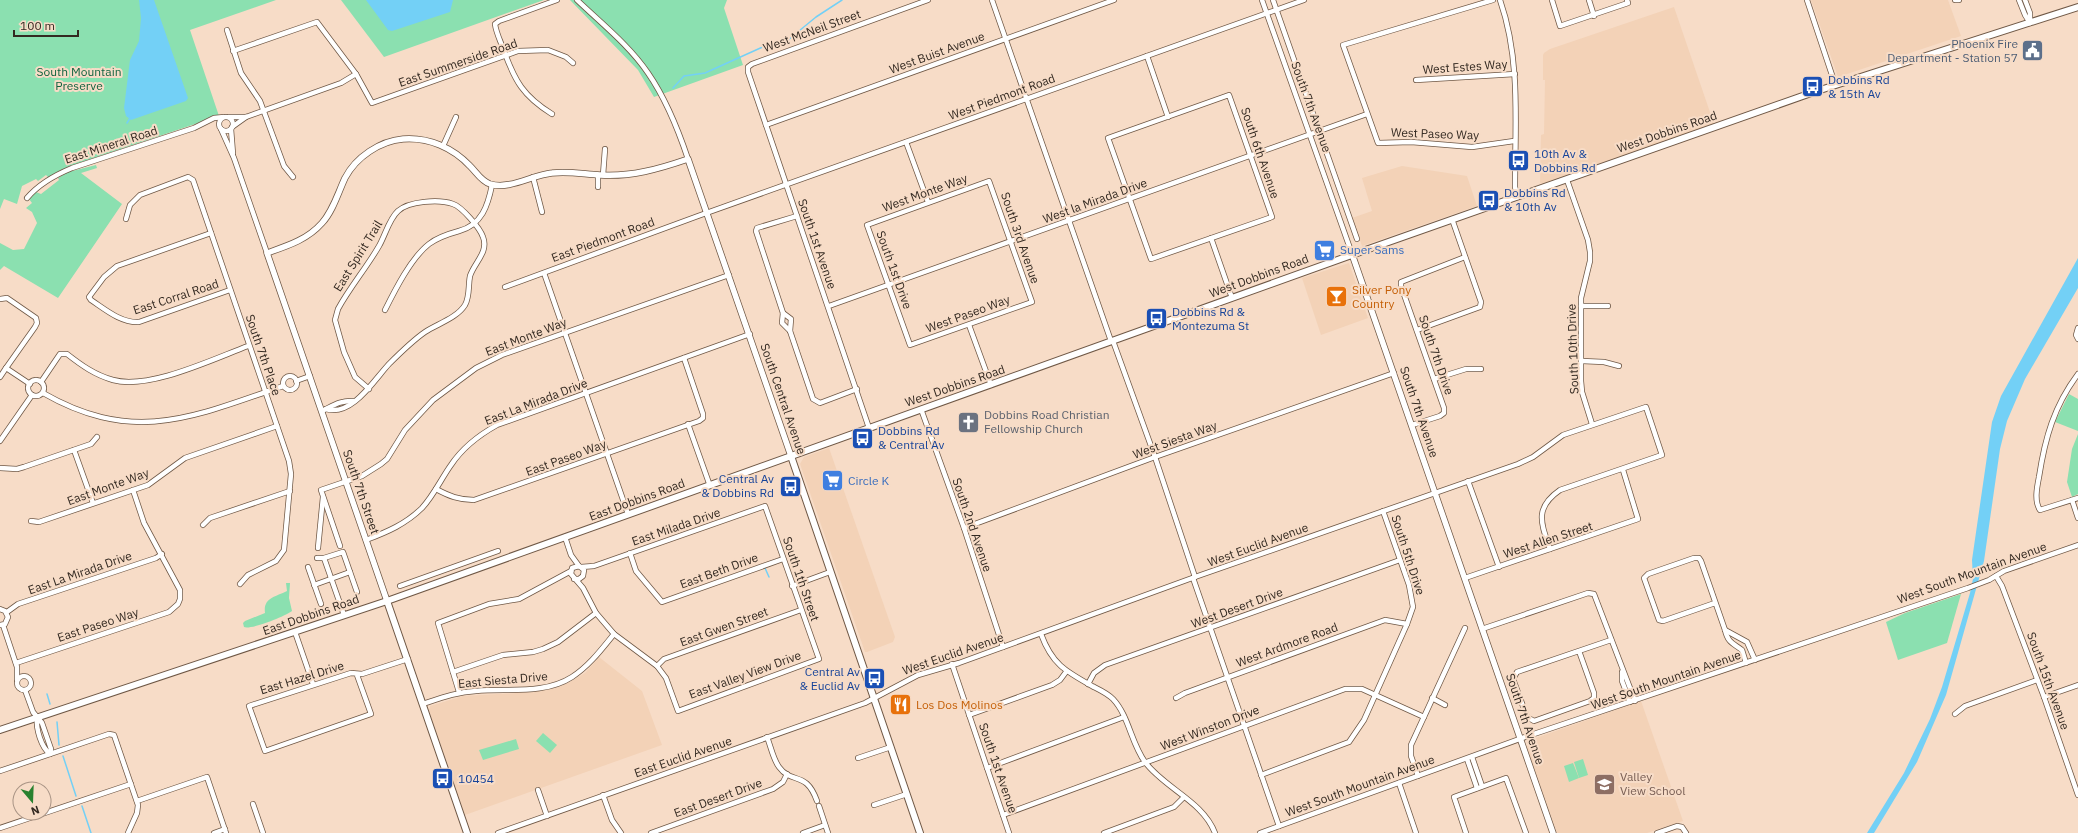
<svg xmlns="http://www.w3.org/2000/svg" width="2078" height="833" font-family="'IBM Plex Sans',sans-serif">
	<rect width="100%" height="100%" fill="#f7dcc7"/>
	<g fill="#f3d2b7">
		<polygon points="1811,0 1948,0 1961,36 1838,77"/>
		<polygon points="1674,7 1714,124 1544,184 1540,183 1541,135 1544,134 1545,80 1543,80 1543,55 1544,53 1550,49"/>
		<polygon points="1402,166 1467,176 1477,206 1362,246 1352,218 1372,211 1362,178"/>
		<polygon points="1349,263 1368,318 1321,335 1302,278"/>
		<polygon points="829,448 895,637 893,642 867,652 865,652 800,464 804,457"/>
		<polygon points="599,657 642,691 662,745 465,815 429,710 430,706 463,696 533,692 556,688 566,684 585,673"/>
		<polygon points="1641,701 1683,821 1647,833 1557,833 1527,748 1528,744 1530,740"/>
	</g>
	<g fill="#8be0b0">
		<polygon points="0,0 276,0 190,30 219,116 76,164 59,171 49,178 46,175 38,181 36,179 22,186 17,204 4,199 0,209"/>
		<polygon points="341,0 544,0 384,57"/>
		<polygon points="570,0 727,0 724,8 743,65 654,97 638,70"/>
		<polygon points="96,165 97,168 81,173 122,204 58,298 4,266 0,270 0,243 13,250 24,249 37,223 32,212 26,208 32,203 29,199 36,192 41,194 59,180 58,178 68,172"/>
		<polygon points="2069,394 2078,399 2078,431 2055,422"/>
		<polygon points="2078,434 2078,494 2072,497 2067,482 2072,449"/>
		<path d="M286 583H290L289 598 292 611C286 616 251 630 244 627L243 623 245 621 265 613C263 598 275 597 287 591Z"/>
		<polygon points="1961,594 1947,643 1898,660 1886,622 1905,613"/>
		<polygon points="543,733 557,745 550,753 536,741"/>
		<polygon points="516,739 519,749 483,760 479,750"/>
		<polygon points="1583,759 1588,775 1579,778 1574,762"/>
		<polygon points="1573,763 1579,778 1569,782 1564,766"/>
	</g>
	<g fill="#73d0f6">
		<polygon points="139,0 154,0 188,98 186,101 131,120 126,116 124,108 130,60 139,41 141,18"/>
		<polygon points="366,0 453,0 450,12 392,31 388,30"/>
		<polygon points="2078,258 2078,288 2025,379 2007,421 2000,449 1984,561 1946,695 1917,762 1874,833 1867,833 1904,773 1930,719 1942,687 1970,593 1973,579 1972,560 1992,422 2001,396"/>
	</g>
	<g fill="none" stroke-linecap="round" stroke-linejoin="round">
		<g stroke="#73d0f6" stroke-width="1.5">
			<polyline points="673,88 684,76 705,73 767,45 788,40 816,17 842,0"/>
			<polyline points="127,123 130,118"/>
			<polyline points="765,568 769,577"/>
			<polyline points="47,694 50,704"/>
			<polyline points="57,722 59,745"/>
			<polyline points="63,756 76,796"/>
			<polyline points="82,806 91,833"/>
		</g>
		<defs>
			<g id="minor">
				<path d="M577 0C601 23 629 45 648 73 666 99 678 129 688 159"/>
				<polyline points="992,0 1111,341"/>
				<polyline points="1262,0 1352,254"/>
				<polyline points="1273,0 1357,239"/>
				<polyline points="1493,0 1343,45 1378,143 1411,142 1472,147 1514,141"/>
				<path d="M1500 0C1521 60 1515 124 1515 187L1518 197"/>
				<polyline points="1552,0 1560,26 1628,3 1627,0"/>
				<polyline points="1589,0 1594,16"/>
				<polyline points="1807,0 1835,84"/>
				<polyline points="1955,0 1959,0"/>
				<polyline points="2019,0 2025,15 2030,23"/>
				<polyline points="2025,0 2030,13 2030,23"/>
				<polyline points="227,30 241,73 260,101 284,166 293,177"/>
				<polyline points="233,51 317,22 356,74 372,103 518,51 548,50 566,57 573,63"/>
				<polyline points="1147,56 1168,117"/>
				<polyline points="1416,80 1515,74"/>
				<polygon points="1229,95 1272,217 1151,259 1108,138"/>
				<path d="M552 114C523 96 515 81 504 51 501 42 496 33 495 24L499 21 557 0"/>
				<polyline points="228,117 246,117 341,83 356,74"/>
				<circle cx="226" cy="124" r="7"/>
				<polyline points="766,125 1114,0"/>
				<polyline points="232,127 246,117"/>
				<polyline points="221,129 234,158 267,253"/>
				<polyline points="231,129 233,154"/>
				<polyline points="906,142 928,202"/>
				<polyline points="443,146 456,117"/>
				<polyline points="603,175 605,149"/>
				<polyline points="533,177 542,212"/>
				<polyline points="1567,180 1588,240 1590,252 1590,261 1581,298 1581,381 1582,392 1592,424"/>
				<polygon points="989,181 1032,302 910,345 867,225"/>
				<polyline points="598,187 598,175"/>
				<path d="M27 198C38 185 55 175 72 168L194 128 214 118 224 117"/>
				<polyline points="797,216 757,228 756,231 783,313 782,323 790,331 813,399 820,403 857,389"/>
				<polyline points="126,219 130,205 140,195 188,177 193,180 289,461 291,474 284,550 276,561 248,575 240,584"/>
				<path d="M211 233 117 266 104 277 89 297 91 300C106 310 121 323 139 322L230 290"/>
				<polyline points="1211,238 1232,298"/>
				<polyline points="544,273 628,514"/>
				<polyline points="505,287 698,216 1304,0"/>
				<polyline points="0,299 7,298 36,318 37,323 35,327 6,368 30,384"/>
				<polyline points="829,306 1367,114"/>
				<polyline points="1581,306 1608,306"/>
				<path d="M385 310C395 290 411 258 429 244 438 237 448 234 459 231 482 225 488 205 492 185"/>
				<polyline points="783,313 791,319 790,331"/>
				<polyline points="969,325 991,385"/>
				<polyline points="2078,328 2076,335 2078,339"/>
				<polyline points="1417,330 1480,307 1481,302 1452,219"/>
				<polyline points="1113,341 1155,457 1195,577"/>
				<polyline points="1582,361 1604,362 1619,366"/>
				<path d="M2078 374C2054 406 2045 438 2039 477 2037 487 2034 501 2040 510L2078 498"/>
				<circle cx="290" cy="383" r="7"/>
				<polyline points="0,377 6,368"/>
				<polyline points="1434,379 1466,369 1481,369"/>
				<circle cx="36" cy="388" r="8"/>
				<polyline points="296,381 310,376"/>
				<path d="M41 382 60 354H67C81 365 95 375 113 380 149 390 213 359 248 346"/>
				<path d="M43 393C134 445 193 417 283 386"/>
				<path d="M326 409C352 417 374 380 389 364 400 353 412 341 425 332 437 324 457 318 465 305 470 296 468 286 470 276 474 263 489 252 483 237 480 228 462 207 453 204 439 199 409 201 398 211 389 219 385 236 379 246 367 267 350 287 338 309L335 320 344 352 355 377 369 389"/>
				<polyline points="921,409 964,528 1003,647"/>
				<path d="M324 410C334 405 341 400 354 401"/>
				<polyline points="688,424 710,486"/>
				<polyline points="1412,425 1440,416 1444,413 1444,408 1401,286 1401,282 1465,257"/>
				<polyline points="869,428 748,72 748,67 752,64 928,0"/>
				<polyline points="0,441 32,395"/>
				<polyline points="74,450 93,503"/>
				<polyline points="0,468 17,469 24,467 91,444 97,437"/>
				<polyline points="1468,481 1499,567"/>
				<path d="M436 489C449 496 459 500 474 500L699 421 703 418V414L684 358"/>
				<polyline points="2072,500 2078,518"/>
				<polyline points="31,521 39,522 148,485 185,458 277,426"/>
				<polyline points="203,525 210,518 290,491"/>
				<polyline points="964,528 1155,457 1394,373"/>
				<polyline points="565,537 571,555 579,566"/>
				<path d="M366 540C387 532 406 524 422 508 434 495 441 479 451 465 463 447 479 435 497 425L750 334"/>
				<polyline points="340,546 321,490 362,476 381,464 387,459 405,430 433,400 476,368 502,355 729,275"/>
				<polyline points="318,548 323,497"/>
				<polyline points="630,553 636,571 662,602 783,559"/>
				<polyline points="317,558 324,558 343,552 357,592"/>
				<polyline points="324,558 344,615"/>
				<polyline points="308,567 321,604"/>
				<polyline points="1996,576 2002,586 2044,697 2078,795"/>
				<polyline points="1193,578 1279,826"/>
				<polyline points="1465,578 1638,519 1623,470"/>
				<polyline points="574,579 579,579 583,576 584,570 579,566 572,568 571,574 583,588 596,613 614,634 657,666 666,678 678,711 819,659 765,506 594,566 581,567"/>
				<polyline points="314,585 350,572"/>
				<polyline points="400,586 498,551"/>
				<polyline points="792,586 830,572"/>
				<path d="M1715 603 1663 621 1659 620 1644 578 1648 574 1694 558H1699L1701 561 1725 630C1728 643 1733 643 1742 650L1746 663"/>
				<polyline points="0,609 5,611 8,617 5,624 0,625"/>
				<polyline points="7,612 18,604 156,558 162,554"/>
				<polyline points="3,625 17,667 17,680"/>
				<polyline points="1482,629 1588,593 1594,594 1635,701"/>
				<polyline points="1725,630 1747,642 1755,660"/>
				<polyline points="295,632 313,684"/>
				<path d="M1041 634C1052 664 1065 671 1092 686 1100 690 1107 693 1113 699 1129 716 1131 743 1145 762 1164 788 1203 801 1215 833"/>
				<polyline points="1579,651 1594,693 1594,698 1590,701 1534,721 1527,717 1513,679 1517,672 1611,640"/>
				<polyline points="16,663 169,612 178,604 180,599 180,590 144,523 133,490"/>
				<polyline points="952,664 1009,833"/>
				<polyline points="657,666 664,659 801,610"/>
				<polyline points="453,672 503,655 533,652 543,649 558,642 596,613"/>
				<polyline points="1622,672 1622,681 1630,702"/>
				<polyline points="357,675 371,714 265,751 249,706 351,673 362,674 408,659"/>
				<circle cx="24" cy="683" r="7"/>
				<polyline points="1088,684 1094,673 1105,665 1400,560"/>
				<path d="M25 690 33 712 42 723 51 749 50 754C41 747 36 729 37 718"/>
				<polyline points="459,692 438,623 489,604 519,599 571,571"/>
				<polyline points="2044,697 2078,685"/>
				<polyline points="1176,698 1185,693 1385,620 1407,624"/>
				<polyline points="1432,698 1445,705"/>
				<path d="M423 704C441 698 457 692 476 691 507 688 544 695 572 677 589 666 601 650 614 634"/>
				<polyline points="1955,714 1965,706 2037,680"/>
				<polyline points="969,715 1052,685 1060,680 1066,672"/>
				<path d="M767 737C771 747 773 759 779 767 792 785 806 770 817 801"/>
				<polyline points="1472,757 1482,786"/>
				<polyline points="858,758 891,747"/>
				<polyline points="1467,759 1477,788"/>
				<polyline points="987,768 1124,717"/>
				<polyline points="0,771 109,734 114,735 138,805 137,813 128,833"/>
				<polyline points="1261,775 1349,742 1364,720 1407,624 1413,607 1409,585 1383,511"/>
				<polyline points="1418,776 1411,756 1411,745 1465,628"/>
				<polyline points="1399,783 1416,833"/>
				<polyline points="538,790 547,816"/>
				<polyline points="603,795 612,820 621,833"/>
				<polyline points="137,801 207,777 226,833"/>
				<polyline points="253,804 263,833"/>
				<polyline points="874,805 907,794"/>
				<polyline points="819,806 828,833"/>
				<polyline points="1003,815 1345,689 1362,689 1424,717"/>
				<polyline points="0,828 131,784"/>
				<polyline points="214,833 225,829"/>
				<path d="M498 833 865 703 918 675 959 663 1195 577 1518 464 1533 457 1563 435 1646 407 1662 455 1560 490C1534 508 1541 523 1550 549"/>
				<polyline points="651,833 773,789 783,782 787,774"/>
				<polyline points="803,833 825,825"/>
				<polyline points="1104,833 1174,807 1184,797"/>
				<polyline points="1260,833 1528,736 1968,588 1989,580 2004,571 2078,545"/>
				<polyline points="1466,833 1454,797 1506,778 1526,833"/>
				<polyline points="1657,833 1677,826 1682,827 1686,833"/>
			</g>
			<g id="tertiary">
				<polyline points="1352,254 1553,833"/>
				<path d="M387 601 267 253C287 246 307 240 322 223 333 211 338 193 345 178 356 157 380 141 403 139 429 137 453 148 470 166 477 173 481 181 490 184 510 190 532 175 552 173 568 171 583 174 600 175 631 177 659 169 688 159L791 456"/>
			</g>
			<g id="secondary">
				<polyline points="791,456 920,833"/>
				<polyline points="387,601 467,833"/>
				<polyline points="0,730 387,601 1360,252 1814,92 2078,7"/>
			</g>
		</defs>
		<use href="#minor" stroke="#6f5846" stroke-width="6"/>
		<use href="#tertiary" stroke="#6f5846" stroke-width="7"/>
		<use href="#secondary" stroke="#6f5846" stroke-width="8"/>
		<use href="#minor" stroke="#fff" stroke-width="4.5"/>
		<use href="#tertiary" stroke="#fff" stroke-width="5.5"/>
		<use href="#secondary" stroke="#fff" stroke-width="6"/>
	</g>
	<defs>
		<symbol id="civic-square" viewBox="-11 -11 22 22"><rect x="-9" y="-9" width="18" height="18" rx="4" fill="#5c6f8a" stroke="#f7dcc7"/><path d="M-.6-6.5H3V-4.5H.6V-3L4-1V1h2V6H-6V1h2V-1L-.6-3ZM-1.2 2.5V6h2.4V2.5Z" fill="#fff"/></symbol>
		<symbol id="bus-square" viewBox="-11 -11 22 22"><rect x="-9" y="-9" width="18" height="18" rx="4" fill="#1a4fb4" stroke="#f7dcc7"/><path d="M-5-6H5V4H4V6H2V4H-2V6H-4V4H-5ZM-3.5-4V0h7V-4ZM-3.5 1.2v1.5H-2V1.2ZM2 1.2v1.5H3.5V1.2Z" fill="#fff"/></symbol>
		<symbol id="supermarket-square" viewBox="-11 -11 22 22"><rect x="-9" y="-9" width="18" height="18" rx="4" fill="#3f7fe0" stroke="#f7dcc7"/><path d="M-6-5.5h2.5l.6 2H6L4.5 2H-2.5L-4.4-4H-6ZM-1.5 3.2a1.3 1.3 0 1 0 .1 0ZM3 3.2a1.3 1.3 0 1 0 .1 0Z" fill="#fff"/></symbol>
		<symbol id="bar-square" viewBox="-11 -11 22 22"><rect x="-9" y="-9" width="18" height="18" rx="4" fill="#e8710a" stroke="#f7dcc7"/><path d="M-6-5H6L.8 .8V4.5H3.5V6h-7V4.5H-.8V.8Z" fill="#fff"/></symbol>
		<symbol id="church-square" viewBox="-11 -11 22 22"><rect x="-9" y="-9" width="18" height="18" rx="4" fill="#6b7280" stroke="#f7dcc7"/><path d="M-1.2-6h2.4v3.5h3.3v2.4h-3.3V6h-2.4V-.1h-3.3v-2.4h3.3Z" fill="#fff"/></symbol>
		<symbol id="restaurant-square" viewBox="-11 -11 22 22"><rect x="-9" y="-9" width="18" height="18" rx="4" fill="#e8710a" stroke="#f7dcc7"/><path d="M-5-6h1v4h1v-4h1v4h1v-4h1v5L-1.5 .5V6h-2V.5L-5-1ZM5-6V6H3V1.5H1.5Q1.5-4 5-6Z" fill="#fff"/></symbol>
		<symbol id="school-square" viewBox="-11 -11 22 22"><rect x="-9" y="-9" width="18" height="18" rx="4" fill="#8d6e63" stroke="#f7dcc7"/><path d="M0-5L7-2L0 1L-7-2ZM-4 1L0 2.5L4 1V4Q0 6-4 4Z" fill="#fff"/></symbol>
	</defs>
	<g fill-rule="evenodd">
		<use href="#civic-square" x="2020" y="38" width="25" height="25"/>
		<use href="#bus-square" x="1800" y="74" width="25" height="25"/>
		<use href="#bus-square" x="1506" y="148" width="25" height="25"/>
		<use href="#bus-square" x="1476" y="188" width="25" height="25"/>
		<use href="#supermarket-square" x="1312" y="238" width="25" height="25"/>
		<use href="#bar-square" x="1324" y="284" width="25" height="25"/>
		<use href="#bus-square" x="1144" y="306" width="25" height="25"/>
		<use href="#church-square" x="956" y="410" width="25" height="25"/>
		<use href="#bus-square" x="850" y="426" width="25" height="25"/>
		<use href="#supermarket-square" x="820" y="468" width="25" height="25"/>
		<use href="#bus-square" x="778" y="474" width="25" height="25"/>
		<use href="#bus-square" x="862" y="666" width="25" height="25"/>
		<use href="#restaurant-square" x="888" y="692" width="25" height="25"/>
		<use href="#bus-square" x="430" y="766" width="25" height="25"/>
		<use href="#school-square" x="1592" y="772" width="25" height="25"/>
	</g>
	<g text-anchor="middle" stroke-width="4" stroke-linejoin="round" paint-order="stroke">
		<g font-size="12" fill="#332921" stroke="#f7dcc7">
			<text transform="translate(812 31) rotate(-20)" y="4">West McNeil Street</text>
			<text transform="translate(937 53) rotate(-20)" y="4">West Buist Avenue</text>
			<text transform="translate(458 63) rotate(-19)" y="4">East Summerside Road</text>
			<text transform="translate(1465 67) rotate(-4)" y="4">West Estes Way</text>
			<text transform="translate(1002 97) rotate(-20)" y="4">West Piedmont Road</text>
			<text transform="translate(1311 107) rotate(70)" y="4">South 7th Avenue</text>
			<text transform="translate(1667 132) rotate(-19)" y="4">West Dobbins Road</text>
			<text transform="translate(1435 134) rotate(2)" y="4">West Paseo Way</text>
			<text transform="translate(111 145) rotate(-18)" y="4">East Mineral Road</text>
			<text transform="translate(1260 153) rotate(71)" y="4">South 6th Avenue</text>
			<text transform="translate(925 193) rotate(-20)" y="4">West Monte Way</text>
			<text transform="translate(1095 201) rotate(-20)" y="4">West la Mirada Drive</text>
			<text transform="translate(1020 238) rotate(71)" y="4">South 3rd Avenue</text>
			<text transform="translate(603 240) rotate(-20)" y="4">East Piedmont Road</text>
			<text transform="translate(817 244) rotate(71)" y="4">South 1st Avenue</text>
			<text transform="translate(358 256) rotate(-58)" y="4">East Spirit Trail</text>
			<text transform="translate(894 270) rotate(70)" y="4">South 1st Drive</text>
			<text transform="translate(1259 276) rotate(-20)" y="4">West Dobbins Road</text>
			<text transform="translate(176 297) rotate(-18)" y="4">East Corral Road</text>
			<text transform="translate(968 314) rotate(-20)" y="4">West Paseo Way</text>
			<text transform="translate(526 337) rotate(-21)" y="4">East Monte Way</text>
			<text transform="translate(1573 349) rotate(-92)" y="4">South 10th Drive</text>
			<text transform="translate(263 355) rotate(71)" y="4">South 7th Place</text>
			<text transform="translate(1436 355) rotate(71)" y="4">South 7th Drive</text>
			<text transform="translate(955 386) rotate(-19)" y="4">West Dobbins Road</text>
			<text transform="translate(783 399) rotate(71)" y="4">South Central Avenue</text>
			<text transform="translate(536 402) rotate(-21)" y="4">East La Mirada Drive</text>
			<text transform="translate(1419 412) rotate(71)" y="4">South 7th Avenue</text>
			<text transform="translate(1175 440) rotate(-20)" y="4">West Siesta Way</text>
			<text transform="translate(566 458) rotate(-20)" y="4">East Paseo Way</text>
			<text transform="translate(108 487) rotate(-20)" y="4">East Monte Way</text>
			<text transform="translate(361 492) rotate(71)" y="4">South 7th Street</text>
			<text transform="translate(637 500) rotate(-20)" y="4">East Dobbins Road</text>
			<text transform="translate(972 525) rotate(71)" y="4">South 2nd Avenue</text>
			<text transform="translate(676 527) rotate(-19)" y="4">East Milada Drive</text>
			<text transform="translate(1548 540) rotate(-18)" y="4">West Allen Street</text>
			<text transform="translate(1258 545) rotate(-20)" y="4">West Euclid Avenue</text>
			<text transform="translate(1408 555) rotate(72)" y="4">South 5th Drive</text>
			<text transform="translate(719 571) rotate(-20)" y="4">East Beth Drive</text>
			<text transform="translate(80 573) rotate(-19)" y="4">East La Mirada Drive</text>
			<text transform="translate(1972 573) rotate(-20)" y="4">West South Mountain Avenue</text>
			<text transform="translate(801 579) rotate(71)" y="4">South 1th Street</text>
			<text transform="translate(1237 608) rotate(-20)" y="4">West Desert Drive</text>
			<text transform="translate(311 615) rotate(-19)" y="4">East Dobbins Road</text>
			<text transform="translate(98 625) rotate(-18)" y="4">East Paseo Way</text>
			<text transform="translate(724 627) rotate(-20)" y="4">East Gwen Street</text>
			<text transform="translate(1287 645) rotate(-20)" y="4">West Ardmore Road</text>
			<text transform="translate(953 654) rotate(-19)" y="4">West Euclid Avenue</text>
			<text transform="translate(745 675) rotate(-20)" y="4">East Valley View Drive</text>
			<text transform="translate(302 678) rotate(-17)" y="4">East Hazel Drive</text>
			<text transform="translate(503 680) rotate(-5)" y="4">East Siesta Drive</text>
			<text transform="translate(1666 680) rotate(-19)" y="4">West South Mountain Avenue</text>
			<text transform="translate(2048 681) rotate(70)" y="4">South 15th Avenue</text>
			<text transform="translate(1525 719) rotate(71)" y="4">South 7th Avenue</text>
			<text transform="translate(1210 728) rotate(-21)" y="4">West Winston Drive</text>
			<text transform="translate(683 757) rotate(-19)" y="4">East Euclid Avenue</text>
			<text transform="translate(998 768) rotate(71)" y="4">South 1st Avenue</text>
			<text transform="translate(1360 786) rotate(-20)" y="4">West South Mountain Avenue</text>
			<text transform="translate(718 798) rotate(-20)" y="4">East Desert Drive</text>
		</g>
		<g font-size="12" fill="#4e5e75" stroke="#f7dcc7" text-anchor="end">
			<text x="2018" y="48">Phoenix Fire<tspan x="2018" dy="14">Department - Station 57</tspan></text>
		</g>
		<g font-size="12" fill="#11633f" stroke="#f7dcc7">
			<text x="79" y="76">South Mountain<tspan x="79" dy="14">Preserve</tspan></text>
		</g>
		<g font-size="12" fill="#164399" stroke="#f7dcc7" text-anchor="start">
			<text x="1828" y="84">Dobbins Rd<tspan x="1828" dy="14">&amp; 15th Av</tspan></text>
			<text x="1534" y="158">10th Av &amp;<tspan x="1534" dy="14">Dobbins Rd</tspan></text>
			<text x="1504" y="197">Dobbins Rd<tspan x="1504" dy="14">&amp; 10th Av</tspan></text>
			<text x="1172" y="316">Dobbins Rd &amp;<tspan x="1172" dy="14">Montezuma St</tspan></text>
			<text x="878" y="435">Dobbins Rd<tspan x="878" dy="14">&amp; Central Av</tspan></text>
			<text x="774" y="483" text-anchor="end">Central Av<tspan x="774" dy="14">&amp; Dobbins Rd</tspan></text>
			<text x="860" y="676" text-anchor="end">Central Av<tspan x="860" dy="14">&amp; Euclid Av</tspan></text>
			<text x="458" y="783">10454</text>
		</g>
		<g font-size="12" fill="#366cbe" stroke="#f7dcc7" text-anchor="start">
			<text x="1340" y="254">Super Sams</text>
			<text x="848" y="485">Circle K</text>
		</g>
		<g font-size="12" fill="#c56008" stroke="#f7dcc7" text-anchor="start">
			<text x="1352" y="294">Silver Pony<tspan x="1352" dy="14">Country</tspan></text>
			<text x="916" y="709">Los Dos Molinos</text>
		</g>
		<g font-size="12" fill="#5b616d" stroke="#f7dcc7" text-anchor="start">
			<text x="984" y="419">Dobbins Road Christian<tspan x="984" dy="14">Fellowship Church</tspan></text>
		</g>
		<g font-size="12" fill="#785e54" stroke="#f7dcc7" text-anchor="start">
			<text x="1620" y="781">Valley<tspan x="1620" dy="14">View School</tspan></text>
		</g>
	</g>
	<g transform="translate(32 801) rotate(161)"><circle r="19" fill="#f7dcc7" stroke="#a99485"/>
	<path d="M0-3L7 15L0 10L-7 15Z" fill="#29812f"/>
	<text y="-6" font-size="11" font-weight="bold" text-anchor="middle" fill="#332921">N</text>
	</g>
	<path d="M14 30v6h64v-6" fill="none" stroke="#332921" stroke-width="2"/>
	<text x="20" y="30" font-size="12" fill="#332921" stroke="#f7dcc7" stroke-width="3" paint-order="stroke">100 m</text>
</svg>
